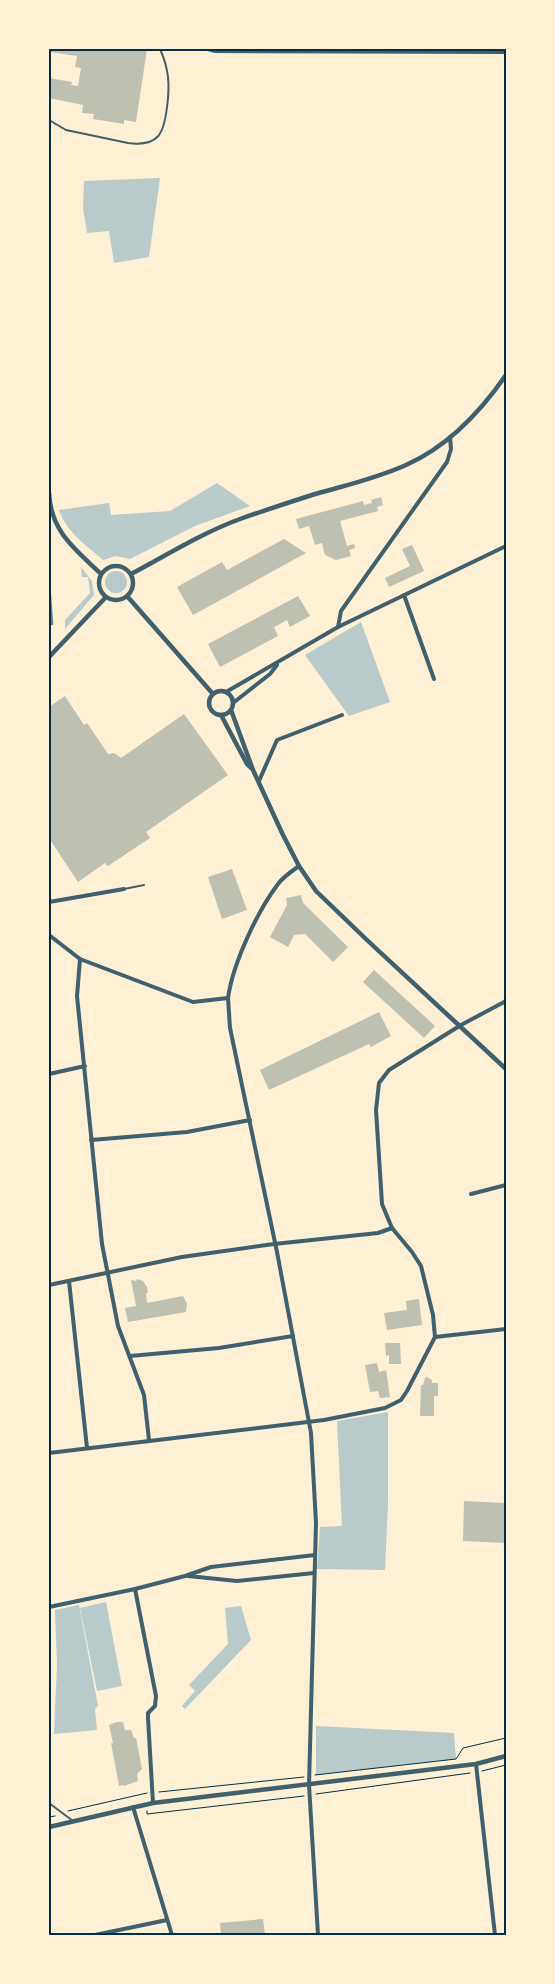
<svg xmlns="http://www.w3.org/2000/svg" width="555" height="1984" font-family="'Fira Sans',sans-serif">
	<rect width="100%" height="100%" fill="#fdf0d5"/>
	<g fill="#b9caca">
		<polygon points="160,178 149,257 114,263 109,231 87,233 83,208 84,181"/>
		<path d="M217 483 250 506 195 526 130 559 116 556 103 560C86 545 67 533 59 510L109 503 111 515 170 511Z"/>
		<polygon points="81,567 92,581 94,595 65,629 65,620 90,593 88,577 82,577"/>
		<circle cx="116" cy="582" r="11"/>
		<polygon points="361,622 390,702 349,716 305,655"/>
		<polygon points="388,1412 388,1503 385,1570 317,1569 320,1527 342,1526 337,1421"/>
		<polygon points="106,1602 122,1686 97,1691 80,1608"/>
		<polygon points="79,1605 98,1706 95,1709 97,1730 54,1734 57,1665 55,1610"/>
		<polygon points="241,1606 251,1640 185,1709 182,1706 195,1691 189,1685 228,1644 225,1608"/>
		<polygon points="316,1726 454,1733 456,1759 316,1775"/>
	</g>
	<g fill="#bec0b2">
		<polygon points="49,49 147,49 136,122 124,120 124,124 93,119 94,114 82,113 83,105 49,98 49,78 72,82 71,85 78,86 81,68 75,67 77,56 49,52"/>
		<polygon points="381,497 383,505 377,507 378,511 340,521 347,546 354,544 355,548 349,550 351,556 336,560 325,555 322,543 315,545 309,526 299,529 296,519 363,501 364,505 372,503 371,500"/>
		<polygon points="284,539 306,553 193,615 177,587 222,562 227,570"/>
		<polygon points="412,545 424,571 389,587 385,578 410,566 402,549"/>
		<polygon points="298,596 310,616 290,627 287,620 274,627 278,636 220,667 208,644"/>
		<polygon points="65,696 84,725 87,723 108,754 114,753 121,758 184,714 228,775 146,832 150,838 108,866 105,863 78,882 49,838 49,707"/>
		<polygon points="232,869 247,910 222,919 208,877"/>
		<polygon points="301,895 303,903 348,947 333,962 305,934 294,935 288,947 270,937 287,905 286,898"/>
		<polygon points="374,970 435,1026 424,1038 363,982"/>
		<polygon points="379,1012 391,1036 371,1047 369,1044 269,1090 260,1070"/>
		<polygon points="137,1279 143,1281 147,1287 148,1293 146,1293 147,1303 183,1296 187,1304 186,1312 128,1322 125,1308 136,1306 131,1280 136,1281"/>
		<polygon points="419,1299 422,1325 387,1330 384,1313 407,1310 406,1301"/>
		<polygon points="385,1343 400,1343 401,1364 389,1364 389,1355 386,1356"/>
		<polygon points="377,1363 379,1372 386,1370 390,1397 380,1398 378,1391 370,1392 365,1365"/>
		<polygon points="427,1377 432,1380 432,1383 438,1383 438,1396 434,1396 434,1416 420,1416 421,1385 423,1385 425,1378"/>
		<polygon points="464,1501 506,1503 506,1543 463,1541"/>
		<polygon points="117,1722 123,1722 125,1730 131,1730 134,1738 136,1738 142,1769 137,1774 138,1781 124,1786 123,1785 119,1786 111,1743 113,1743 109,1725"/>
		<polygon points="263,1919 265,1935 221,1935 220,1923"/>
	</g>
	<g fill="none" stroke-linecap="round" stroke-linejoin="round">
		<g stroke="#003049" stroke-width="1">
			<polyline points="482,1771 506,1765"/>
			<polyline points="315,1775 456,1759 463,1748 506,1738"/>
			<polyline points="159,1792 304,1777"/>
			<polyline points="316,1794 470,1773"/>
			<polyline points="68,1811 147,1793"/>
			<polyline points="147,1811 147,1814 304,1796"/>
			<polyline points="49,1817 55,1816"/>
		</g>
		<g stroke="#3f606c" stroke-width="2">
			<path d="M49 120 66 130 128 143C159 147 164 133 167 107 170 85 169 69 160 49"/>
			<polyline points="124,889 144,885"/>
			<polyline points="49,1803 73,1821"/>
		</g>
		<g stroke="#3f606c" stroke-width="4">
			<polyline points="208,49 215,51 506,52"/>
			<polyline points="404,595 434,679"/>
			<polyline points="338,627 341,611 447,462 451,449 450,437"/>
			<polyline points="226,692 338,627 506,546"/>
			<polyline points="233,703 270,674 277,665"/>
			<polyline points="259,781 277,740 342,715"/>
			<polyline points="49,902 124,889"/>
			<polyline points="49,935 80,959 193,1002 228,998 230,1028 277,1252 311,1433 316,1523 309,1785 318,1935"/>
			<polyline points="80,959 77,996 102,1244 118,1326 144,1395 149,1440"/>
			<path d="M228 998C233 963 257 912 278 884 283 877 292 871 299 866"/>
			<polyline points="49,1074 85,1066"/>
			<polyline points="91,1140 187,1132 250,1120"/>
			<polyline points="471,1194 506,1185"/>
			<polyline points="69,1281 87,1448"/>
			<polyline points="49,1285 182,1257 274,1244 378,1233 392,1228"/>
			<polyline points="435,1337 506,1329"/>
			<polyline points="130,1356 219,1348 293,1336"/>
			<polyline points="49,1453 324,1420 385,1408 401,1400 407,1391 435,1337 433,1315 421,1266 412,1252 392,1228 382,1204 376,1110 379,1083 389,1070 461,1025 506,1001"/>
			<polyline points="188,1576 237,1581 314,1573"/>
			<polyline points="135,1589 156,1696 155,1706 148,1713 148,1718 153,1803"/>
			<polyline points="49,1607 135,1589 185,1576 211,1567 315,1555"/>
			<polyline points="476,1764 495,1935"/>
			<polyline points="133,1807 172,1935"/>
			<polyline points="95,1935 167,1920"/>
		</g>
		<g stroke="#3f606c" stroke-width="4.5">
			<path d="M49 493C51 532 75 549 101 574"/>
			<circle cx="116" cy="583" r="17"/>
			<path d="M131 574C167 555 202 533 240 519 263 511 287 503 312 495 343 486 375 479 406 465 447 447 481 411 506 375"/>
			<polyline points="127,596 213,694"/>
			<polyline points="49,657 106,597"/>
			<circle cx="221" cy="703" r="12"/>
			<polyline points="231,710 253,770 283,835 299,866 316,891 368,941 506,1069"/>
			<polyline points="221,715 247,764 251,768"/>
			<polyline points="49,1827 153,1803 476,1764 506,1756"/>
		</g>
		<polyline stroke="#657d81" stroke-width="2.5" points="49,582 52,624"/>
	</g>
	<rect width="555" height="1984" fill="none" stroke="#fdf0d5" stroke-width="100"/>
	<rect x="50" y="50" width="455" height="1884" fill="none" stroke="#003049" stroke-width="2"/>
</svg>
